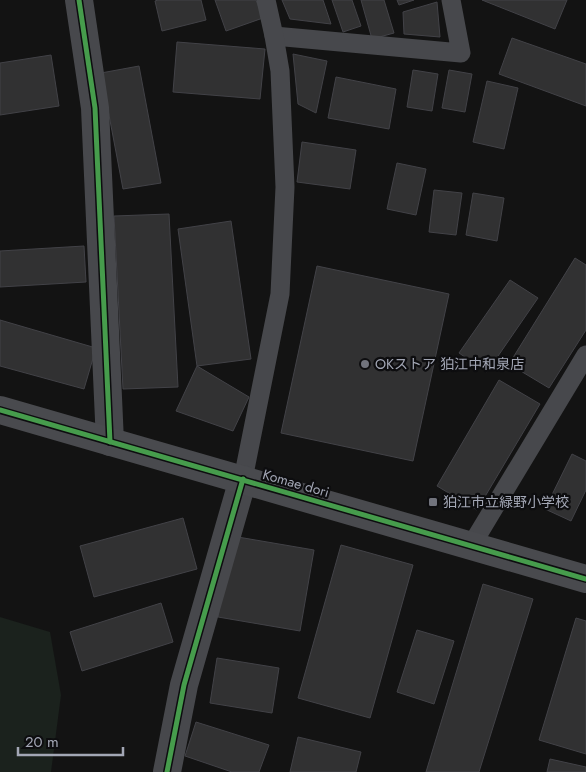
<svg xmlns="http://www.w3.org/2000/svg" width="586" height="772" font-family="Jost,'Noto Sans JP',sans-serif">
	<rect width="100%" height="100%" fill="#131313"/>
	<polygon fill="#1b221d" points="0,617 50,632 61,695 51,772 0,772"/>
	<g fill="#313132" stroke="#424247">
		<polygon points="158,0 201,0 206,20 162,31 155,1"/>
		<polygon points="215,0 256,0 263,18 226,31"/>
		<polygon points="282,0 323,0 331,24 290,19"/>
		<polygon points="332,0 352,0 361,26 343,32"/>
		<polygon points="361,0 384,0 394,33 372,39"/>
		<polygon points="397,0 414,0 399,5"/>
		<polygon points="482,0 567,0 555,29"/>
		<polygon points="437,2 440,37 404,34 403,12"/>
		<polygon points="512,38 586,64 586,106 499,74"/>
		<polygon points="177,42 265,49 260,99 173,92"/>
		<polygon points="293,54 327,61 316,113 298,104"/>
		<polygon points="51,55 59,106 0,115 0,63"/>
		<polygon points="139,66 161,183 123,189 101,73"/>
		<polygon points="413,70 438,74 432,111 407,107"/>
		<polygon points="449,70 472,74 465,112 442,108"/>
		<polygon points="336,77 396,89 389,129 328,118"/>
		<polygon points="487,81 518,88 504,149 473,142"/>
		<polygon points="302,142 356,150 350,189 297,182"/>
		<polygon points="397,163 426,169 416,215 387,209"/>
		<polygon points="434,190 462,193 456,235 429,232"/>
		<polygon points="473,193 504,198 497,241 466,235"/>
		<polygon points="169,214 178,387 123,389 114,216"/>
		<polygon points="231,221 251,359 197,366 178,229"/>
		<polygon points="84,246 86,282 0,287 0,251"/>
		<polygon points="575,258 586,265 586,330 549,388 509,364"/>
		<polygon points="317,266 449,294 413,461 281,433"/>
		<polygon points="510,280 538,298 487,372 459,353"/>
		<polygon points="0,320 96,348 84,389 0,366"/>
		<polygon points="197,366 249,397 233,431 176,411"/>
		<polygon points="499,380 540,404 477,510 437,486"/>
		<polygon points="572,454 586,461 586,490 571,521 545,509"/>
		<polygon points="183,518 197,569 94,597 80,546"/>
		<polygon points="232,536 314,550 300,631 218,617"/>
		<polygon points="341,545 413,565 370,718 298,698"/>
		<polygon points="483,584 533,599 479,772 426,772"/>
		<polygon points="161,603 173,642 82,671 70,632"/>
		<polygon points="576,618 586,621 586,754 539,740"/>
		<polygon points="417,630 454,641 434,704 397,692"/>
		<polygon points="217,658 279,668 272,713 210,703"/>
		<polygon points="196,722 269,745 259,772 232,772 185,756"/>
		<polygon points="298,737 361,752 356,772 290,772"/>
		<polygon points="550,759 586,767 586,772 547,772"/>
	</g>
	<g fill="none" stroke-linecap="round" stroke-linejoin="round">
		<g stroke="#47484c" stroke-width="19">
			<polyline points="274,36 461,53 451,0"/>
			<polyline points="243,479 280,294 285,187 280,71 274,36 266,0"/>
			<polyline points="471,546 586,355"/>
		</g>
		<g stroke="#47484c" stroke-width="28">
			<polyline points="79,0 95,108 110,442"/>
			<polyline points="167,772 184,685 243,479"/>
		</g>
		<polyline stroke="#494a4e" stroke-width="28" points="0,410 586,579"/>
		<defs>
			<g id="cycleway">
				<polyline points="79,0 95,108 110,442"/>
				<polyline points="0,410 586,579"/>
				<polyline points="167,772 184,685 243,479"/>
			</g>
		</defs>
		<use href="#cycleway" stroke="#0d0d0f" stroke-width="8"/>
		<use href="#cycleway" stroke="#469c4c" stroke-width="5"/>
	</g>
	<g fill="#71737c" stroke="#0d0d0f" stroke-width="2">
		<circle cx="365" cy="364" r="5"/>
		<rect x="428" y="497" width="10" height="10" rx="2.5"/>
	</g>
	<g text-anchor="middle" stroke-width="4.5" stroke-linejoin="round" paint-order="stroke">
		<g font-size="14" fill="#a3a7b5" stroke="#0d0d0f" text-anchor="start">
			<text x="375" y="369">OKストア 狛江中和泉店</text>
			<text x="443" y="507">狛江市立緑野小学校</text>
		</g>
		<g font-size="14" fill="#a3a7b5" stroke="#0d0d0f">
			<text transform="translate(296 483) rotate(16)" y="5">Komae dori</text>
		</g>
	</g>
	<path d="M18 747v8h105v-8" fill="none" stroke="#a3a7b5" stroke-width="2.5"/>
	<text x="25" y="747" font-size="15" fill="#a3a7b5" stroke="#0d0d0f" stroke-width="4" paint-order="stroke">20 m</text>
</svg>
